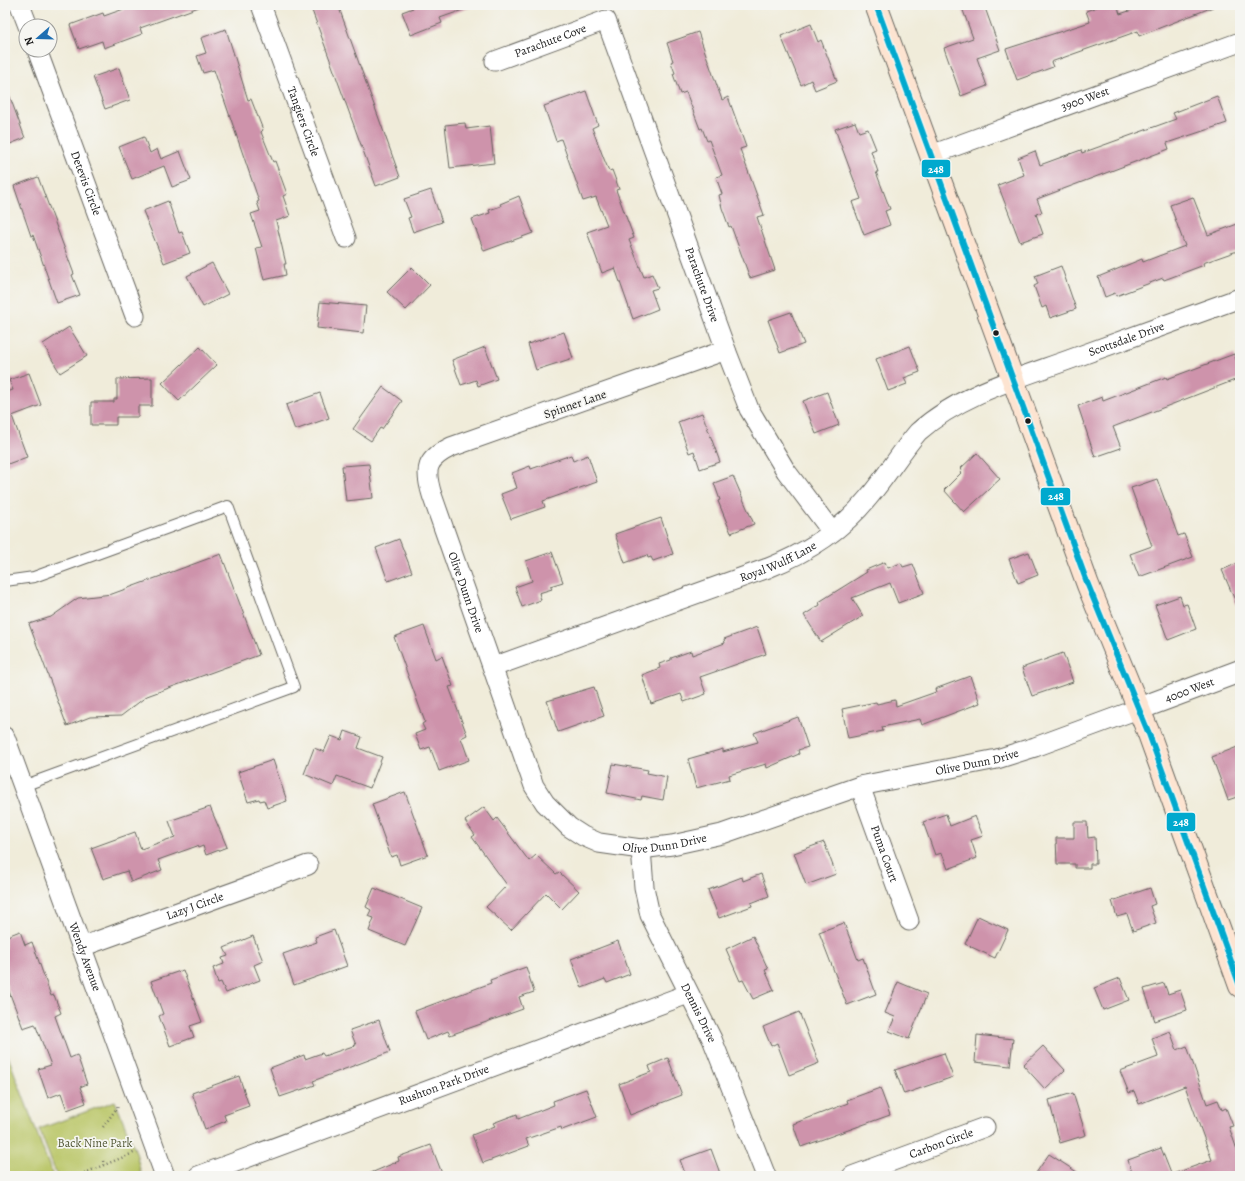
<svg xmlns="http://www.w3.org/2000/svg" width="1245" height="1181" font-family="Alegreya,serif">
	<rect width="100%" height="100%" fill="#f6f6f2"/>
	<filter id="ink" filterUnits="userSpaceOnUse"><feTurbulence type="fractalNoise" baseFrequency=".025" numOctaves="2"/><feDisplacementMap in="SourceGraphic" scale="8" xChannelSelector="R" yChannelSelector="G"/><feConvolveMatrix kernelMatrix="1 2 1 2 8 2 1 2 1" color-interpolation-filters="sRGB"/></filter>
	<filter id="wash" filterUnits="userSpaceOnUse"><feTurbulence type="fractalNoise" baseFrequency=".012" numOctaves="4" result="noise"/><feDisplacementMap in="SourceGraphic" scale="16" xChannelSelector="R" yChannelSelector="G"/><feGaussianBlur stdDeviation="0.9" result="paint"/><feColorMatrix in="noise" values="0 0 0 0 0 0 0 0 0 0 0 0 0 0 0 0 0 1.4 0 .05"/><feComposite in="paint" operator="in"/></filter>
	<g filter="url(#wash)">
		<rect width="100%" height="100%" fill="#f0ecda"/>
		<g fill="#bac667" stroke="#6b7142">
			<polygon points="5,1048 53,1176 5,1176"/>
			<polygon points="115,1101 136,1152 141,1174 136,1176 57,1176 39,1129"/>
		</g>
		<g id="blocks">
			<g fill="#ce93ab">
				<polygon points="135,5 198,5 199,7 140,28 142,34 104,48 102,41 79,49 70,25 103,13 104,16"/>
				<polygon points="310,5 338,5 400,177 376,186"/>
				<polygon points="412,5 470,5 471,7 440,18 442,23 411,35 402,12 413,8"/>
				<polygon points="961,5 984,5 1000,50 977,58 987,86 961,96 944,48 973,38"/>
				<polygon points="1102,5 1117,5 1120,14 1147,5 1212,5 1213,7 1139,36 1138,31 1051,62 1053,67 1017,80 1006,49 1090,22 1086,11"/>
				<polygon points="811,24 818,42 821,40 837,81 815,90 811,80 801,85 781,36"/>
				<polygon points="226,29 248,100 251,99 263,130 261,132 273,162 275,161 287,194 283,196 290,216 276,221 286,264 284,264 286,275 264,280 256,248 262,247 251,214 260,211 257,202 259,201 214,70 203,73 197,56 206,53 201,38"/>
				<polygon points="698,32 722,100 728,97 746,147 740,149 764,215 757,217 775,270 750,278 731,226 729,227 722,208 719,195 722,194 716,177 722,175 709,140 707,141 702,128 700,129 686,92 680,94 673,74 675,73 671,62 673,61 667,43"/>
				<polygon points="119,68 130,100 105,109 93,77"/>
				<polygon points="7,89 25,138 5,146 5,90"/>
				<polygon points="586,91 598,125 592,128 604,159 609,171 612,170 619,189 616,190 634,238 629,240 644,277 652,274 658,288 651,290 658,309 633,319 615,268 602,273 587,232 607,225 596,197 583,201 561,139 556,141 544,106"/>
				<polygon points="1217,96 1227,123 1167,143 1169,149 1037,199 1042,212 1036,214 1043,234 1020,242 998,185 1024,175 1018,158 1035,151 1040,165 1081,150 1082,153 1176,119 1173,113"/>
				<polygon points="855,122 859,132 868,129 876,149 871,151 878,172 876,172 890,209 885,211 890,225 864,235 852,202 861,199 835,129"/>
				<polygon points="465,123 466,129 490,126 494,163 450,168 445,125"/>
				<polygon points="144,137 150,153 157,149 161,159 180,151 191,180 172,187 164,166 132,179 119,147"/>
				<polygon points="38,177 74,274 72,275 80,295 57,303 33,235 31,236 14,186"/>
				<polygon points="431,190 442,222 413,232 408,218 411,217 404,199"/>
				<polygon points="519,196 533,233 484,251 472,219 490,213 489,210 501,206 500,204"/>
				<polygon points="1193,197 1208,235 1240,223 1240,250 1203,263 1204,265 1164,280 1163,278 1116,296 1115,293 1105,297 1098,277 1142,259 1143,262 1185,246 1170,205"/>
				<polygon points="168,201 179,233 182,232 190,253 164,263 143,211"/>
				<polygon points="212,263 228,294 203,307 187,276"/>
				<polygon points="1061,266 1076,309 1050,318 1046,306 1042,308 1034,286 1038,284 1035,276"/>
				<polygon points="412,267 430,285 406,310 387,292"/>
				<polygon points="320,302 366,306 363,333 317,328"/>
				<polygon points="791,312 804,344 780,353 768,320"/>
				<polygon points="69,327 87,356 60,373 43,344"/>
				<polygon points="564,332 573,358 536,370 528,344"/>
				<polygon points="910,346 920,372 904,378 907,384 888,391 876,359"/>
				<polygon points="200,347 217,365 179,401 162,383"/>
				<polygon points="485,347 497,379 478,386 476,380 461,385 452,360"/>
				<polygon points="1234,354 1240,371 1240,378 1113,427 1121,448 1095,457 1078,406 1102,397 1103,401 1166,377 1167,379"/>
				<polygon points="29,373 41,405 12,416 27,457 5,465 5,392 13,390 9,380"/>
				<polygon points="152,378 152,406 138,406 138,417 116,417 116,425 91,425 91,402 114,402 114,399 117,399 117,379"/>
				<polygon points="383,387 402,401 382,429 380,428 371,441 353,429"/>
				<polygon points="827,392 839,425 816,434 803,401"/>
				<polygon points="320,393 329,418 295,430 286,405"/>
				<polygon points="702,413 720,462 700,469 694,451 689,453 678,422"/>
				<polygon points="977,453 1000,479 964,512 944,490 961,473 960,472 962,469 961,468"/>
				<polygon points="571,455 573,461 588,455 597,482 543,501 545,507 511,519 501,494 517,488 512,473 530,466 531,469"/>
				<polygon points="369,464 373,498 346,501 342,466"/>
				<polygon points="733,476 754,524 731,533 718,501 720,500 714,483"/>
				<polygon points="1157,479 1178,536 1184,534 1193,557 1139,577 1130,554 1152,546 1131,488"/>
				<polygon points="661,518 673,554 653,561 651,557 648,558 647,555 625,563 615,534"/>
				<polygon points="399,539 412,572 388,581 376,548"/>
				<polygon points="552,552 563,582 550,586 552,589 539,593 541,600 522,607 515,587 532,581 526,561"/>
				<polygon points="1029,552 1038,575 1018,583 1009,559"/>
				<polygon points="221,554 259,655 147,696 121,716 90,717 67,726 29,624 51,617 78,598 112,594"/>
				<polygon points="885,562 888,568 901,563 903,567 913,564 924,593 898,603 890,583 852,598 863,616 821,642 804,615 820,605 819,602 867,572 866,570"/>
				<polygon points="1240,562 1240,612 1222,570"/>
				<polygon points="1180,596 1183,605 1187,604 1196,629 1168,640 1155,605"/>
				<polygon points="424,626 436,659 442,656 453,686 449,687 467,735 461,738 469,760 439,771 430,747 421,750 415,734 425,730 422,724 425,722 394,637"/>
				<polygon points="757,627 766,654 700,677 706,694 684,702 681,694 651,704 642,675 660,668 659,664 671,660 671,658 691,651 692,655 725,643 724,639"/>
				<polygon points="1063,653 1073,682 1032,696 1022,668"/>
				<polygon points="970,676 980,703 922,725 920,719 882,727 883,731 848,738 842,709 876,702 877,704 895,700 896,706 936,692 935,689"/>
				<polygon points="594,687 604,716 558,732 547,701"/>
				<polygon points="798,717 808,747 798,750 799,754 767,768 766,764 729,775 730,779 696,788 688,759 723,749 723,752 758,742 754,733"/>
				<polygon points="345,731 362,737 358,748 382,757 370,788 337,776 333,786 304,774 314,748 324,752 331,736 342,740"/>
				<polygon points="1240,746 1240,768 1236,769 1240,781 1240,796 1228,800 1212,757"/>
				<polygon points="273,760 287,801 267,808 264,800 260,801 259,799 248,802 238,772"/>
				<polygon points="613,764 648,770 647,773 667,777 663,800 642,796 641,800 607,793"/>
				<polygon points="405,792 428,855 400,865 397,855 391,857 372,804"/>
				<polygon points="210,807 227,847 206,855 203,846 198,848 197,846 158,860 162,870 131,882 127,871 103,879 91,848 135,832 141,849 175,837 169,821"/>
				<polygon points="484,807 494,821 497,818 529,861 536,855 556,874 559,872 579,891 562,909 546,893 511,930 486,907 507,885 472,837 475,835 465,821"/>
				<polygon points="946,814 950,826 975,816 983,836 971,840 977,858 948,869 942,853 935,855 923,822"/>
				<polygon points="1074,822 1087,822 1088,838 1095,837 1096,864 1090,864 1090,868 1075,868 1075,864 1057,864 1056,838 1074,838"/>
				<polygon points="824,842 836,874 806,885 794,853"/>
				<polygon points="761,874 769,896 751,903 752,906 719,918 708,890 742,877 743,881"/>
				<polygon points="374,888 422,908 405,946 369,931 374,918 368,916 371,910 366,907"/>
				<polygon points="1150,888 1155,904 1150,906 1156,923 1133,931 1127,914 1117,917 1112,901"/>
				<polygon points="978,916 1008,930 995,958 965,944"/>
				<polygon points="844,923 858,960 863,958 876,994 847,1005 819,932"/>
				<polygon points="334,930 347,966 294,985 283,954 317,942 315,937"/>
				<polygon points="20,931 25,945 32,942 51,996 54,995 61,1013 55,1016 70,1058 77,1055 87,1084 80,1087 86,1103 67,1110 61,1093 48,1098 38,1069 51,1065 35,1024 23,1028 5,981 5,937"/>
				<polygon points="253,936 263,961 254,965 260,980 226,993 221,982 218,983 213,968 224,964 222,958 228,956 224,948"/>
				<polygon points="753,936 768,969 765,970 774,990 753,999 743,980 740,981 726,949"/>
				<polygon points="618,941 630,974 607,983 605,979 582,988 571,959"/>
				<polygon points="526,967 534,992 519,997 523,1009 450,1035 448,1031 426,1040 415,1011 491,983 490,980"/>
				<polygon points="183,970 202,1022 190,1026 194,1037 170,1046 159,1016 163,1014 151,981"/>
				<polygon points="1120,978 1129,1000 1103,1010 1094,988"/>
				<polygon points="898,982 927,994 909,1039 889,1031 895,1017 885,1013"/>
				<polygon points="1164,983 1168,994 1180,990 1187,1010 1155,1021 1144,989"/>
				<polygon points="799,1012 819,1063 789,1075 777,1043 771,1046 763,1027"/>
				<polygon points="379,1020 390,1052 313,1081 315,1085 280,1097 270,1068 304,1055 305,1059 322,1053 324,1056 356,1045 350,1030"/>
				<polygon points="1170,1031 1177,1050 1187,1046 1207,1104 1218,1100 1222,1110 1226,1108 1233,1126 1229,1127 1240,1158 1240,1176 1173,1176 1173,1174 1212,1160 1185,1086 1139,1104 1134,1091 1129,1093 1120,1071 1158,1057 1152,1038"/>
				<polygon points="977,1035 1013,1039 1010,1066 975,1062"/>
				<polygon points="1043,1046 1065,1070 1045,1089 1023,1065"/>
				<polygon points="944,1053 953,1077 904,1094 895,1070"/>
				<polygon points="668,1058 682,1095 630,1115 619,1084 651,1072 649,1066"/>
				<polygon points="239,1076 249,1106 224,1115 226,1121 205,1129 192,1093"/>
				<polygon points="880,1088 890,1115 801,1147 793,1124 848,1103 847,1100"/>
				<polygon points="586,1089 597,1117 562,1130 561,1127 526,1139 529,1146 483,1163 472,1135 495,1126 493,1123 517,1114 518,1119 554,1105 553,1101"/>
				<polygon points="1073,1093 1086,1135 1060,1143 1049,1100"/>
				<polygon points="431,1145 443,1176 364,1176 399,1161 398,1157"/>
				<polygon points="1161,1148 1172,1176 1133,1176 1128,1160"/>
				<polygon points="711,1149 721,1176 686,1176 680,1160"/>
				<polygon points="1049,1154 1083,1176 1034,1176"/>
			</g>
		</g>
	</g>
	<g filter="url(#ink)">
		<use href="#blocks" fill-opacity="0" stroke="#66655e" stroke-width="1"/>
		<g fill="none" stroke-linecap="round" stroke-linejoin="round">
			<defs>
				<polyline id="service" points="5,581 34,577 228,506 294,687 23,786"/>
				<g id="minor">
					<polyline points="20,5 28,26"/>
					<path id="s1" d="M261 5 346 238"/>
					<path id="s2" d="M37 50 135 316"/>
					<path id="s3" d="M495 61 606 20 726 350 749 409 786 471 832 532"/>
					<path id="s4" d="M931 155 1240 42"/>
					<path id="s5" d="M726 350 451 447C426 459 424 469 432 495L534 786 545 803 569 827 583 836 599 843 641 849 672 845 722 834 860 786 997 759 1035 747 1138 709"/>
					<path id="s6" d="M493 667 768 568C806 553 842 530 868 498 886 477 900 453 918 432 960 394 1019 378 1071 359 1127 339 1184 318 1240 298"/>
					<path id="s7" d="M5 737 165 1176"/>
					<path id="s8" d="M860 786 909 921"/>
					<path id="s9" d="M641 849 644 887 650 915 712 1039 766 1176"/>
					<path id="s10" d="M81 947 308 865"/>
					<path id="s11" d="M198 1176 688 994"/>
					<path id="s12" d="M852 1176 985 1127"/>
				</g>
				<g id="tertiary">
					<path id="s13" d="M1138 709 1240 671"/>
				</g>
				<polyline id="secondary" points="876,5 1088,585 1149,734 1240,986"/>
			</defs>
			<use href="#service" stroke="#66655e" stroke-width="12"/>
			<use href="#minor" stroke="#66655e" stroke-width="21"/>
			<use href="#tertiary" stroke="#66655e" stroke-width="24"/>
			<use href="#secondary" stroke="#66655e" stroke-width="24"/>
			<g stroke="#66655e" stroke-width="2.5" stroke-dasharray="1 3" stroke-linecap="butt">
				<polyline points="103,1127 119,1105"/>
				<polyline points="103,1161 104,1165"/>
				<polyline points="77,1176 136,1152"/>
			</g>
			<use href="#service" stroke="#fff" stroke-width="10"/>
			<use href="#minor" stroke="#fff" stroke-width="19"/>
			<use href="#tertiary" stroke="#fff" stroke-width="22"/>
			<use href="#secondary" stroke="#fde4d1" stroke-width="22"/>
			<defs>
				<polyline id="bus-1" points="876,5 1088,585 1149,734 1240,986"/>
			</defs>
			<use href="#bus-1" stroke="#f6f6f2" stroke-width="9"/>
			<use href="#bus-1" stroke="#00a9ce" stroke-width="6"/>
		</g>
	</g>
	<g fill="#1c1c1c" stroke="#f6f6f2" stroke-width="1.5">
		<circle cx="996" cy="333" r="3.5"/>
		<circle cx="1028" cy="421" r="3.5"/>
	</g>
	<g text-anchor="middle" stroke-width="3.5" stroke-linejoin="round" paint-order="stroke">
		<g font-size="12" fill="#1c1c1c" stroke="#f6f6f2">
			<text dy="4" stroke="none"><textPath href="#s3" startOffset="59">Parachute Cove</textPath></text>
			<text dy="4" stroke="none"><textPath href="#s4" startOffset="164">3900 West</textPath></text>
			<text dy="4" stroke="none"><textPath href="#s1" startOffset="124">Tangiers Circle</textPath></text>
			<text dy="4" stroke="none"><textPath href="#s2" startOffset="142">Detevis Circle</textPath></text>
			<text dy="4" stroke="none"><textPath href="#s3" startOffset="400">Parachute Drive</textPath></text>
			<text dy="4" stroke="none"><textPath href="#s6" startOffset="728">Scottsdale Drive</textPath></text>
			<text transform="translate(575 404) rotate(-19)" y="4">Spinner Lane</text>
			<text dy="4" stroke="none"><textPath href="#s6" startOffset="304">Royal Wulff Lane</textPath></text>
			<text dy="4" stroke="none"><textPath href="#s5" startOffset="454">Olive Dunn Drive</textPath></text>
			<text dy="4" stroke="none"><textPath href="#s13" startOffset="55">4000 West</textPath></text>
			<text dy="4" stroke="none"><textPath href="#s5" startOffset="1138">Olive Dunn Drive</textPath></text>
			<text dy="4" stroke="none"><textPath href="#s5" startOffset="814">Olive Dunn Drive</textPath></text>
			<text dy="4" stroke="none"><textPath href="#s8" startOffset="72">Puma Court</textPath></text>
			<text dy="4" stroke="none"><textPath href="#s10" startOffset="121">Lazy J Circle</textPath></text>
			<text dy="4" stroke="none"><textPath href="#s7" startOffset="234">Wendy Avenue</textPath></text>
			<text dy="4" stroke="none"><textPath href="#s9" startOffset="176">Dennis Drive</textPath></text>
			<text dy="4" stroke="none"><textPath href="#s11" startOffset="262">Rushton Park Drive</textPath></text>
			<text dy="4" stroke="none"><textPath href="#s12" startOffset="95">Carbon Circle</textPath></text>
		</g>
		<g font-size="12" fill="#535836" stroke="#f6f6f2">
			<text x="95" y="1147">Back Nine Park</text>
		</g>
	</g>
	<g stroke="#f6f6f2" stroke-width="1.5">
		<rect x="921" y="159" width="30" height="19" rx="4" fill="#00a9ce"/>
		<rect x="1040" y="487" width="31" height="19" rx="4" fill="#00a9ce"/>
		<rect x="1166" y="812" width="30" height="20" rx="4" fill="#00a9ce"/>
	</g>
	<g font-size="11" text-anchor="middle" font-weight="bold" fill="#fff">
		<text x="936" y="173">248</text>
		<text x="1056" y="500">248</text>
		<text x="1181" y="826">248</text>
	</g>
	<rect width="1245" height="1181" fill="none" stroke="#f6f6f2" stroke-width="20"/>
	<g transform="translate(38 38) rotate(250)"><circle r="19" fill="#f6f6f2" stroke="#9f9f9c"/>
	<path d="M0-3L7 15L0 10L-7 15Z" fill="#1f6fb2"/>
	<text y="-6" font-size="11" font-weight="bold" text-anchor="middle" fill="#1c1c1c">N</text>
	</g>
</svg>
